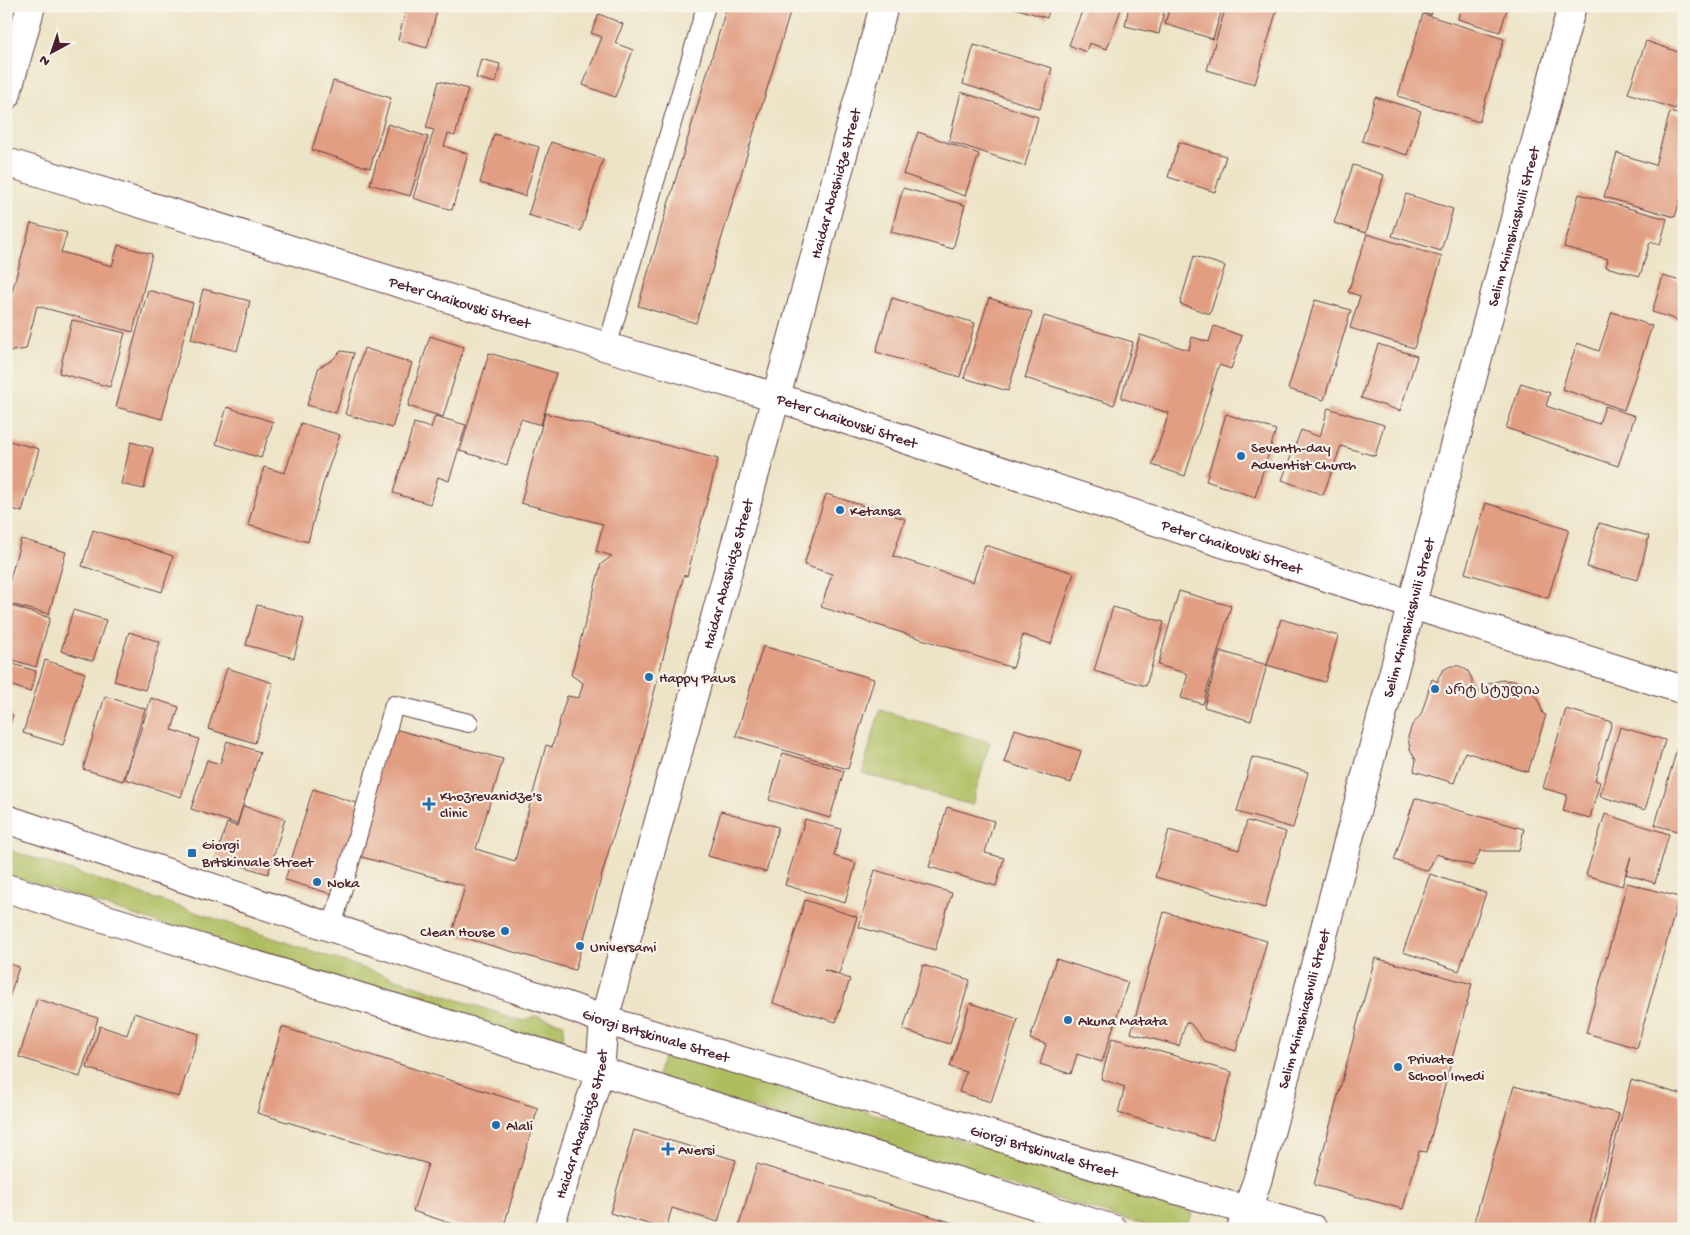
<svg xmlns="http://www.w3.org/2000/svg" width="1690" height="1235" font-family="'Gochi Hand','Noto Sans Georgian',sans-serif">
	<rect width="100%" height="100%" fill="#f7f3e8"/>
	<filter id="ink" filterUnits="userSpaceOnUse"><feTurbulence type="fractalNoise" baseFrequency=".02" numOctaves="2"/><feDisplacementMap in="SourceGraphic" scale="10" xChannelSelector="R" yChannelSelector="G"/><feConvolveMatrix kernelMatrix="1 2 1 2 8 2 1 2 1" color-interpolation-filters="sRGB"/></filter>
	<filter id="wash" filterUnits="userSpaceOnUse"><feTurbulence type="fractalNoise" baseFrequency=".0096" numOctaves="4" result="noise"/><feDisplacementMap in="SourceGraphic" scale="20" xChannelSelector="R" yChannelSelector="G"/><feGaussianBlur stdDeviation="1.12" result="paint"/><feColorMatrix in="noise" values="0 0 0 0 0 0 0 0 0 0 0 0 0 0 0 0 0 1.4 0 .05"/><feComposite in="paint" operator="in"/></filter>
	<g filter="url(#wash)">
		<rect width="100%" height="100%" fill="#ede4c7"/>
		<g fill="#aebd5f" stroke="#7c6e45">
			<polygon points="880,710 990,742 972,805 862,773"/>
			<polygon points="6,849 522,1021 536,1016 564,1024 563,1038 551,1049 6,874"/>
			<polygon points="674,1054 1183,1206 1192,1214 1187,1229 1158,1229 665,1082 657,1075 663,1058"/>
		</g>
		<g id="blocks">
			<g fill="#e19e82">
				<polygon points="407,6 420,6 437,11 427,48 398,40"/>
				<polygon points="727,6 792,6 696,323 638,306"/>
				<polygon points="1008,6 1050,6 1047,18"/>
				<polygon points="1084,6 1122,6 1107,49 1089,43 1086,52 1069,45"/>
				<polygon points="1129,6 1165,6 1159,34 1125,26"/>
				<polygon points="1170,6 1223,6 1213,39 1165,24"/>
				<polygon points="1226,6 1278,6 1255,84 1207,70"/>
				<polygon points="1405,6 1434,6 1431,15"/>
				<polygon points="1461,6 1508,6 1500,32 1458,19"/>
				<polygon points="599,14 623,24 615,43 633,50 615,97 583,85 602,37 591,33"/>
				<polygon points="1423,14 1504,39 1479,122 1398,96"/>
				<polygon points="1646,41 1684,54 1684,83 1675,109 1628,93"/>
				<polygon points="974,45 1052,68 1040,109 963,84"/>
				<polygon points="481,59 500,64 496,83 476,78"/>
				<polygon points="333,81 391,98 370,168 312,150"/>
				<polygon points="439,81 468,89 455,136 448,134 444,146 468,154 452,210 413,198 434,130 426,128"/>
				<polygon points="961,92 1038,117 1025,166 949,141"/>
				<polygon points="1375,97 1421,111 1407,155 1362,141"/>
				<polygon points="1670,112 1684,116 1684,155 1679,172 1684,173 1684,187 1675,217 1604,197 1617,153 1655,165"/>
				<polygon points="388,124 428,137 410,196 370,184"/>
				<polygon points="918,132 979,154 965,196 903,174"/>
				<polygon points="494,134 539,147 525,196 480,183"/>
				<polygon points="551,142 603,159 581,231 528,215"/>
				<polygon points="1179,142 1226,156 1215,192 1168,177"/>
				<polygon points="1353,165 1384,175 1366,233 1334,223"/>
				<polygon points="903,188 965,205 953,249 891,232"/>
				<polygon points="1406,194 1453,209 1441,251 1392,236"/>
				<polygon points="1579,194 1667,219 1660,245 1650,242 1640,276 1606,267 1608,259 1564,247"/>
				<polygon points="31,223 67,233 61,252 112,266 118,245 152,254 133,332 37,306 26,349 6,352 6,313"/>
				<polygon points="1367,234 1442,257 1414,348 1350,328 1360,296 1348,292"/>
				<polygon points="1194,256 1225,266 1210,314 1180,304"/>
				<polygon points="1663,276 1684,282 1684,322 1652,312"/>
				<polygon points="203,289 250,301 237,351 191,339"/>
				<polygon points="148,290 193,303 162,419 116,407"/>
				<polygon points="892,298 975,323 960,377 876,352"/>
				<polygon points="989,298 1032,312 1008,391 964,378"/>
				<polygon points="1315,300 1351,310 1324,400 1288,389"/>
				<polygon points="1612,312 1652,326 1624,410 1562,389 1577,343 1599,351"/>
				<polygon points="1044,316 1133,342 1114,405 1025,378"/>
				<polygon points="72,320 125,333 110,387 59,373"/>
				<polygon points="1214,326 1242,336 1231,369 1219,365 1185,476 1152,465 1169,413 1121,398 1140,335 1189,350 1192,337 1209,342"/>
				<polygon points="430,336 464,347 443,417 408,406"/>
				<polygon points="1378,344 1417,356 1400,411 1361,398"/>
				<polygon points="364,348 412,363 392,428 345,414"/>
				<polygon points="341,351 354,353 336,413 307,405 319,367 331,361"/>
				<polygon points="489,353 556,373 541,425 521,419 507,465 460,451"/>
				<polygon points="1521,383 1550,393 1546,406 1599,424 1605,406 1635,416 1618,466 1506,428"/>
				<polygon points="227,407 273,422 261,458 216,444"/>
				<polygon points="1328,408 1384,425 1375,456 1341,446 1323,495 1282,480 1301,430 1320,437"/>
				<polygon points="545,413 718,459 687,576 684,575 635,768 609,850 575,970 452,934 465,886 355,855 391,728 503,759 476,849 515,861 546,745 552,747 567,696 579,698 583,683 571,675 601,564 612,556 596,551 603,524 521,503"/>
				<polygon points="1226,414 1276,430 1255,497 1206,481"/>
				<polygon points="435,416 466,425 449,481 438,477 430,504 393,493 414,423 431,428"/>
				<polygon points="301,423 340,435 323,484 308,542 248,525 264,467 285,473"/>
				<polygon points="6,440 39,449 22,512 6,507"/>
				<polygon points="131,442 153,448 144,489 121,484"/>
				<polygon points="826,494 905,519 893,556 973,582 985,545 1074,573 1051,644 1023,635 1013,668 821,607 832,574 804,565"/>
				<polygon points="1486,503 1569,529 1548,598 1465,573"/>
				<polygon points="1683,522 1684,522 1684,544 1678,543"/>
				<polygon points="1599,523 1649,536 1638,580 1587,567"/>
				<polygon points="93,530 173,556 162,592 82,566"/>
				<polygon points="21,539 66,552 49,614 6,603 6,594"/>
				<polygon points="1179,591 1231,606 1203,704 1181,698 1188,674 1158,665"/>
				<polygon points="6,604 50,618 36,667 6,658"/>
				<polygon points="257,605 304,618 294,658 246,645"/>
				<polygon points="1113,607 1164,622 1146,686 1094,671"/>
				<polygon points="73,610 106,620 93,661 61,651"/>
				<polygon points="1281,619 1338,636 1325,682 1267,665"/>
				<polygon points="129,632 160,642 145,690 114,681"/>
				<polygon points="763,646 874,679 848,769 736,736"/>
				<polygon points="1220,651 1267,665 1251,721 1204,707"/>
				<polygon points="45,660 85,673 63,745 23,733"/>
				<polygon points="6,662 36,671 30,692 10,685 6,696"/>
				<polygon points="1451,666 1460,666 1468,671 1472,679 1472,688 1469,691 1477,694 1488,684 1502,680 1516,681 1529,688 1538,699 1543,714 1546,715 1528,772 1465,752 1454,783 1414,771 1416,760 1410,749 1408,737 1412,725 1421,715 1432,679 1438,682 1438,678 1443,670"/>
				<polygon points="227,668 273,683 255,743 208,729"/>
				<polygon points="105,696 145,709 123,781 83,769"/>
				<polygon points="151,698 179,707 172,730 199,739 181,797 125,779"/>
				<polygon points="1566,709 1612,722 1595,780 1600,782 1590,818 1563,811 1567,795 1543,788"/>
				<polygon points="6,713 13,715 7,734 6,734"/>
				<polygon points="1620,727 1665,740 1645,810 1600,796"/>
				<polygon points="1015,729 1081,751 1071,783 1004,762"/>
				<polygon points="227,741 260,752 237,824 191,809 207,760 220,764"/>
				<polygon points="1679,742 1684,744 1684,833 1655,825"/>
				<polygon points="783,753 844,771 830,818 769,800"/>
				<polygon points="1252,757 1308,772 1293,828 1237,812"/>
				<polygon points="313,789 362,805 335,895 285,880"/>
				<polygon points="1415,798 1524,829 1519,851 1480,851 1473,866 1436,854 1428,871 1394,860"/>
				<polygon points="243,806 285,819 268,874 216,858 227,823 237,826"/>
				<polygon points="947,807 994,821 985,853 1004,858 996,886 929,867"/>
				<polygon points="721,811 778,827 766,872 708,856"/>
				<polygon points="1605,814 1669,834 1655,883 1626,874 1631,856 1622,886 1586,875"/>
				<polygon points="805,819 841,829 834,856 856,863 845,903 785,885"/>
				<polygon points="1247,821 1286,832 1265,908 1155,877 1169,830 1239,850"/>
				<polygon points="875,870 952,893 935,950 859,927"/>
				<polygon points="1430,874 1486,893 1459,971 1403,952"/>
				<polygon points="1627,883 1679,897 1637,1048 1586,1033"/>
				<polygon points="805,900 857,917 839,974 824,970 850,979 836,1022 773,1003"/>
				<polygon points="1164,912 1267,941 1236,1051 1204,1041 1191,1024 1186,1022 1179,1046 1131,1033"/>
				<polygon points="1375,958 1472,984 1427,1152 1419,1151 1403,1209 1314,1185"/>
				<polygon points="1056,959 1128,982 1102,1062 1077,1054 1071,1074 1040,1064 1046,1044 1030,1039"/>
				<polygon points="6,963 19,967 7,1004 6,1004"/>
				<polygon points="923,965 970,980 950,1044 903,1030"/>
				<polygon points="37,999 98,1018 80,1077 19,1057"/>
				<polygon points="970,1003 1018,1019 991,1102 959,1092 966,1072 950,1067"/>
				<polygon points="134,1013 199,1034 179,1097 87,1068 100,1026 127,1035"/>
				<polygon points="282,1027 538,1108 503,1229 468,1229 413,1211 428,1164 257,1113"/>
				<polygon points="1112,1038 1232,1072 1213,1140 1118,1113 1125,1087 1101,1079"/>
				<polygon points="1631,1080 1684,1095 1684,1229 1593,1229"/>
				<polygon points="1514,1086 1619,1114 1588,1229 1472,1229"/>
				<polygon points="634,1130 736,1160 718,1222 672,1208 666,1229 610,1213"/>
				<polygon points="757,1164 947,1221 970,1229 738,1229"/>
			</g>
		</g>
	</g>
	<g filter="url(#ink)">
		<use href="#blocks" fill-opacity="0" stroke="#623d42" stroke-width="1"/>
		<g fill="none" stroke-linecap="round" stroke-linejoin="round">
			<defs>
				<g id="service">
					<polyline points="607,347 706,6"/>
					<polyline points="332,927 394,705 469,723"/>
				</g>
				<g id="minor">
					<path id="s1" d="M6 162 607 347 776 397 1412 605 1684 690"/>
					<path id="s2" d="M549 1229 600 1071 604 1020 884 6"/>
					<path id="s3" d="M1241 1229 1258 1178 1572 6"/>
				</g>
				<g id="tertiary">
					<polyline points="6,96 31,6"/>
					<path id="s4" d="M6 819 573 1008 604 1020 1207 1199 1313 1229"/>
					<polyline points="6,888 1113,1229"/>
				</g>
			</defs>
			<use href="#service" stroke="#623d42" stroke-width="20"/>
			<use href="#minor" stroke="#623d42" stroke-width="30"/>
			<use href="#tertiary" stroke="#623d42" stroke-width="30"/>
			<use href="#service" stroke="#fff" stroke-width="18"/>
			<use href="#minor" stroke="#fff" stroke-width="28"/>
			<use href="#tertiary" stroke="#fff" stroke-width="28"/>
		</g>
	</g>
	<g fill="#1f6fb2" stroke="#f7f3e8" stroke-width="2">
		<circle cx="1241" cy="456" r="5"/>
		<circle cx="840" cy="510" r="5"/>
		<circle cx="649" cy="677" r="5"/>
		<circle cx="1435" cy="689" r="5"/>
		<path d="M426.5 796.5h5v5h5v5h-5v5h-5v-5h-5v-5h5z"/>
		<rect x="187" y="848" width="10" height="10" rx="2.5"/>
		<circle cx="317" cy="882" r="5"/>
		<circle cx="505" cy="931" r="5"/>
		<circle cx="580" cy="946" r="5"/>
		<circle cx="1068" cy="1020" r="5"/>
		<circle cx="1398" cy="1067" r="5"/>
		<circle cx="496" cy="1125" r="5"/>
		<path d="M665.5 1141.5h5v5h5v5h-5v5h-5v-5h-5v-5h5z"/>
	</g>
	<g text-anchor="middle" stroke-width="4.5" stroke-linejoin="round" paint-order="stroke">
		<g font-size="15" fill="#4a1f2b" stroke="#f7f3e8">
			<text dy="5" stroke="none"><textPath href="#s2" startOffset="1085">Haidar Abashidze Street</textPath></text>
			<text dy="5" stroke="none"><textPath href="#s3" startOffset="1039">Selim Khimshiashvili Street</textPath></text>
			<text dy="5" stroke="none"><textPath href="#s1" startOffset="475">Peter Chaikovski Street</textPath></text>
			<text dy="5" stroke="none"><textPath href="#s1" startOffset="880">Peter Chaikovski Street</textPath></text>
			<text dy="5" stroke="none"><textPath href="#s1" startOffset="1285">Peter Chaikovski Street</textPath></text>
			<text dy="5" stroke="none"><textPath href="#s2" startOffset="680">Haidar Abashidze Street</textPath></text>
			<text dy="5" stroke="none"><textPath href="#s3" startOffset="634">Selim Khimshiashvili Street</textPath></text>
			<text dy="5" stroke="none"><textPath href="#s3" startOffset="229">Selim Khimshiashvili Street</textPath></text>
			<text dy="5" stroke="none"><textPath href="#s4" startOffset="685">Giorgi Brtskinvale Street</textPath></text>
			<text dy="5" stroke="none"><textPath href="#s2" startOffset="110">Haidar Abashidze Street</textPath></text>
			<text dy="5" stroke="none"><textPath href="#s4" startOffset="1090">Giorgi Brtskinvale Street</textPath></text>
		</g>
		<g font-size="15" fill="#4a1f2b" stroke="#f7f3e8" text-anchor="start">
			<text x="1251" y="452">Seventh-day<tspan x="1251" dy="17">Adventist Church</tspan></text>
			<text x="850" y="515">Ketansa</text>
			<text x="659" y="682">Happy Paws</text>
			<text x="1445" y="694">არტ სტუდია</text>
			<text x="440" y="800">Khozrevanidze's<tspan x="440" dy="17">clinic</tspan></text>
			<text x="202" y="849">Giorgi<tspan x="202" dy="17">Brtskinvale Street</tspan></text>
			<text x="327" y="887">Noka</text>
			<text x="495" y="936" text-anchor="end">Clean House</text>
			<text x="590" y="951">Universami</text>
			<text x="1078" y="1025">Akuna Matata</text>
			<text x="1408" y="1063">Private<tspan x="1408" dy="17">School Imedi</tspan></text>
			<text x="506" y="1130">Alali</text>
			<text x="678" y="1154">Aversi</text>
		</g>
	</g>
	<rect width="1690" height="1235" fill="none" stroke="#f7f3e8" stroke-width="25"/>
	<g transform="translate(52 52) rotate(220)" stroke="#f7f3e8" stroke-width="4" paint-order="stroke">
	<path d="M0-4L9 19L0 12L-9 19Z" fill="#4a1f2b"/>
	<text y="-8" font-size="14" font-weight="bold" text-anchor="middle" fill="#4a1f2b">N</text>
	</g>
</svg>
